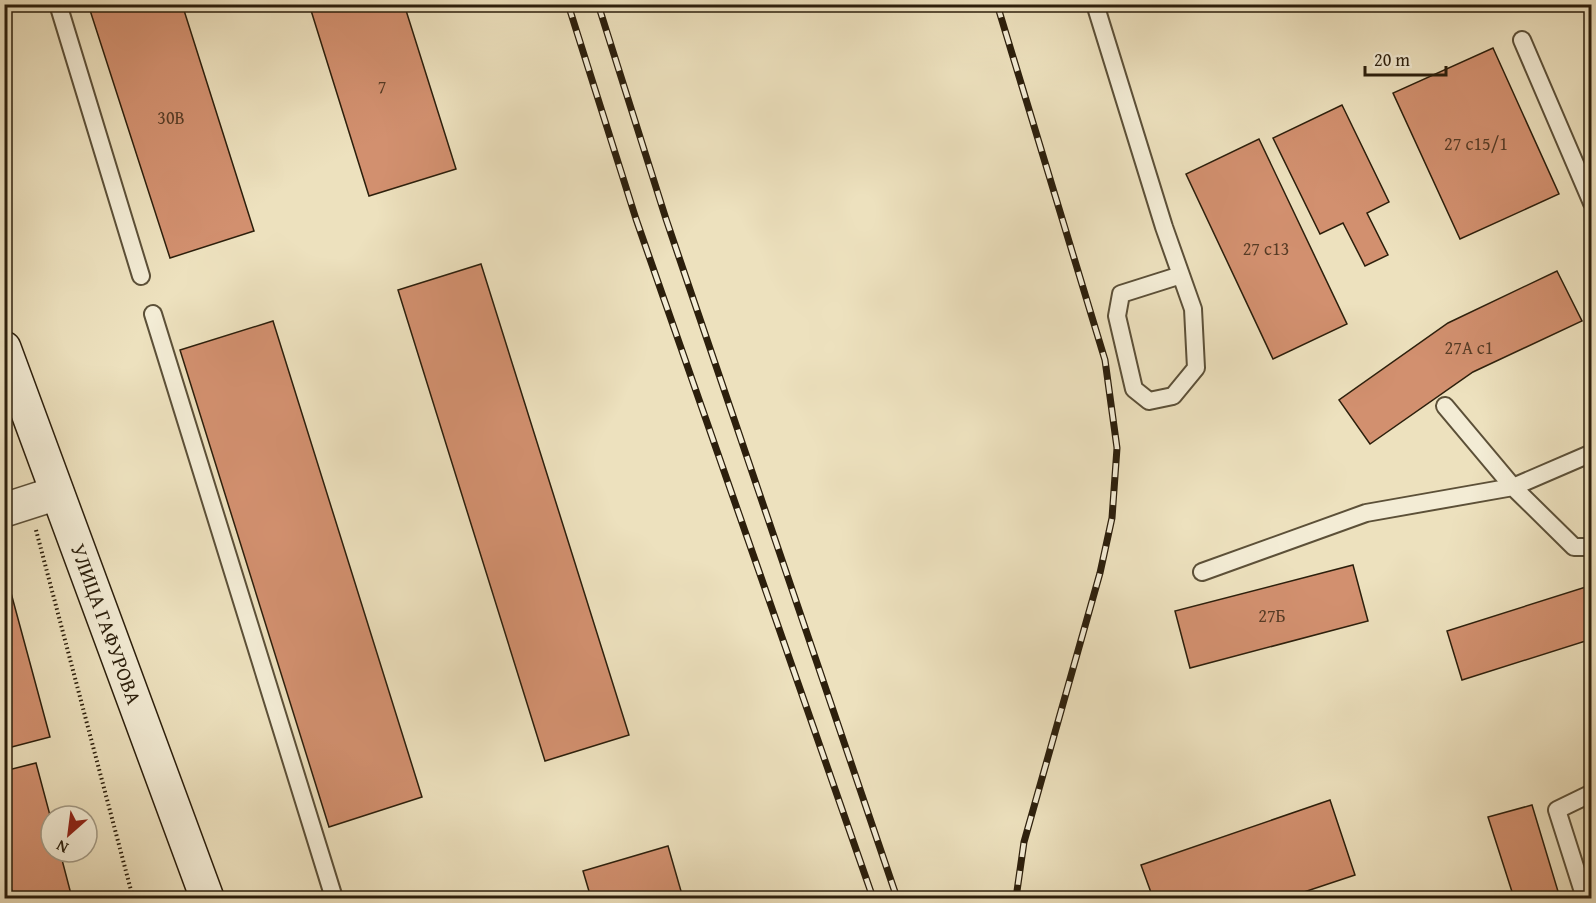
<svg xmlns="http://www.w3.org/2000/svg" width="1596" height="903" font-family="'Gentium Book Plus',serif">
	<rect width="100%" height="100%" fill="#ede1be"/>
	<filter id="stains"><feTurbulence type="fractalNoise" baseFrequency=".00333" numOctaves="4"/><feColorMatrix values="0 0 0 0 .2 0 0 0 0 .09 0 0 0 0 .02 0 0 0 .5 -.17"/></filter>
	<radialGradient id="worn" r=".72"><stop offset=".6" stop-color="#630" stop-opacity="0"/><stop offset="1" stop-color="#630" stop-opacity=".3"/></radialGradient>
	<g fill="#d2906f" stroke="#2c1f0c" stroke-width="1.5">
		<polygon points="88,4 182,4 254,231 170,258"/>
		<polygon points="309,4 404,4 456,169 369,196"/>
		<polygon points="1493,48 1559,194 1460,239 1393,93"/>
		<polygon points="1342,105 1389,202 1367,213 1388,255 1365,266 1343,223 1320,234 1273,138"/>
		<polygon points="1259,139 1347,324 1273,359 1186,174"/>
		<polygon points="481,264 629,735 545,761 398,290"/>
		<polygon points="1557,271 1582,321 1473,372 1370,444 1339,400 1448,323"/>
		<polygon points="273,321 422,797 329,827 180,350"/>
		<polygon points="1353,565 1368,621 1190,668 1175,611"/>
		<polygon points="4,567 50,737 4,749"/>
		<polygon points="1592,585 1592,639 1462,680 1447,631"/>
		<polygon points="36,763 51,819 51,852 60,852 72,898 14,898 4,864 4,771"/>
		<polygon points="1330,800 1355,875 1286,898 1153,898 1141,865"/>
		<polygon points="1532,805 1560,898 1514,898 1488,817"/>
		<polygon points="668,846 683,898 591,898 583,871"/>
	</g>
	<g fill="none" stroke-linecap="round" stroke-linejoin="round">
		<defs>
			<g id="lane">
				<polyline points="58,4 141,276"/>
				<polyline points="1095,4 1164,227 1193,309 1196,368 1173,396 1149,401 1134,389 1117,316 1121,294 1181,275"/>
				<polyline points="1522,40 1592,203"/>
				<polyline points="153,314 334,898"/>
				<polyline points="1445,406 1513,487 1592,453"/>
				<polyline points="1202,572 1366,513 1513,487 1574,547 1592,547"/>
				<polyline points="1585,898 1557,810 1592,793"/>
			</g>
			<polyline id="street" points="4,510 57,493"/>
			<polyline id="secondary" points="4,348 207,898"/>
		</defs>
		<use href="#lane" stroke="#5c5038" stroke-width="20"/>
		<use href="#street" stroke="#5c5038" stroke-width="36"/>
		<use href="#secondary" stroke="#2c1f0c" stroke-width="36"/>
		<polyline stroke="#2c1f0c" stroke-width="4" stroke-dasharray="1.5 3" stroke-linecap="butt" points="36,530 133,898"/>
		<use href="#lane" stroke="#f3ecd5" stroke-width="16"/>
		<use href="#street" stroke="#f3ecd5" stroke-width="33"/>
		<use href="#secondary" stroke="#f3ecd5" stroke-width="33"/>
		<defs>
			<g id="rail">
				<polyline points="568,4 636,219 873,898"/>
				<polyline points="598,4 666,219 897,898"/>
				<polyline points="997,4 1105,360 1117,448 1112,518 1100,573 1024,842 1016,898"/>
			</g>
		</defs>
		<use href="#rail" stroke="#2c1f0c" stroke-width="7"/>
		<use href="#rail" stroke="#f3ecd5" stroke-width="4.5" stroke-dasharray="14" stroke-linecap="butt"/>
	</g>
	<g text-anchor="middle" stroke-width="4.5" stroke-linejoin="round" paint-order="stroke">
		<g font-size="18" fill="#563b25">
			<text x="382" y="93">7</text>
			<text x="171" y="124">30В</text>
			<text x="1476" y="150">27 с15/1</text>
			<text x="1266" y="255">27 с13</text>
			<text x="1469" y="354">27А с1</text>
			<text x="1272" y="622">27Б</text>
		</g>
		<g font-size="21" fill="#2c1f0c" stroke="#f3ecd5">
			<text transform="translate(106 624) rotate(70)" y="7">УЛИЦА ГАФУРОВА</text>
		</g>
	</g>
	<rect width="1596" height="903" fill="none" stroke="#ede1be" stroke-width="24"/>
	<rect x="6" y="6" width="1584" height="891" fill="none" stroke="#2c1f0c" stroke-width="3"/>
	<rect x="12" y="12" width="1572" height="879" fill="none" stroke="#2c1f0c" stroke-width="1.5"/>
	<g transform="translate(69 834) rotate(208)"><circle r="28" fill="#f3ecd5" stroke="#a39a85" stroke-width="1.5"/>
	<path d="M0-4.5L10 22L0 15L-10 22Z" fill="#8f2418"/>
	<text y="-9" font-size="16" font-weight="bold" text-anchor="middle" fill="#2c1f0c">N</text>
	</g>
	<path d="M1365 66v9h81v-9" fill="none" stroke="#2c1f0c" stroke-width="3"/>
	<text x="1374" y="66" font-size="18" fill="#2c1f0c" stroke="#f3ecd5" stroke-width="4.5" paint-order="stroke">20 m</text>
	<rect width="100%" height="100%" filter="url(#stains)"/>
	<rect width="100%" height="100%" fill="url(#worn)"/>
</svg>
